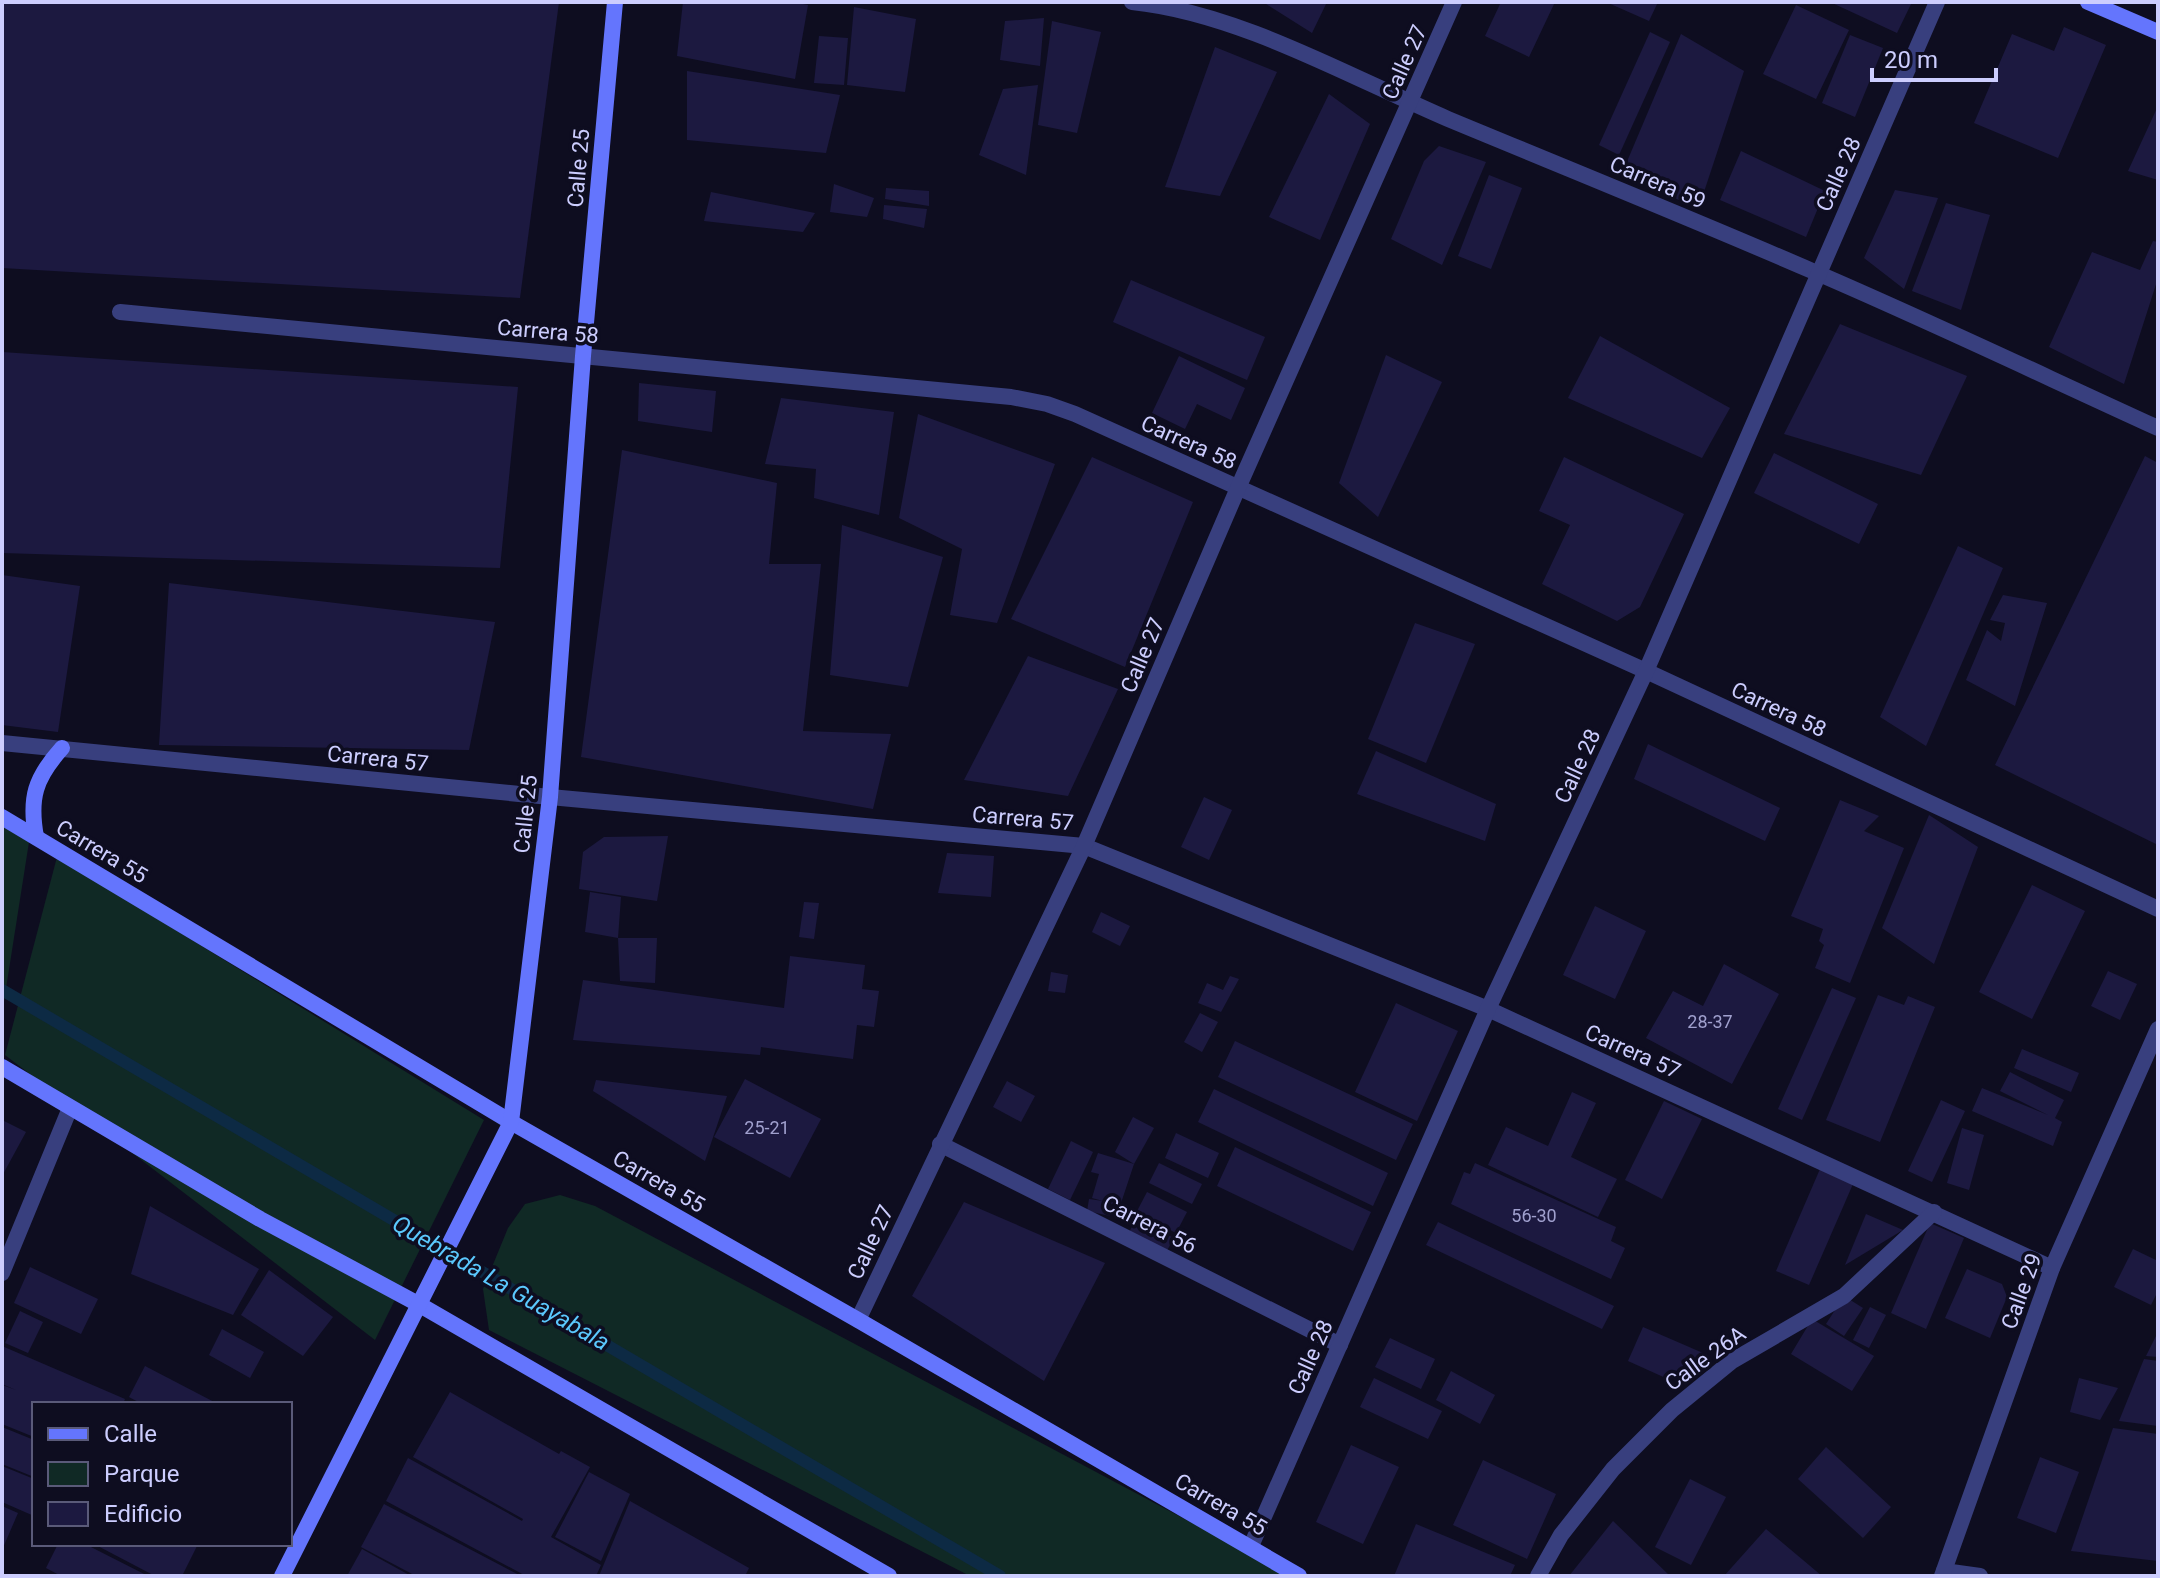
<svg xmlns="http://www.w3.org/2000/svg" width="2160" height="1578" font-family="Roboto,sans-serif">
	<rect width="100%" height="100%" fill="#0e0d20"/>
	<g fill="#102925">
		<polygon points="2,826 29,842 2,1014"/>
		<polygon points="57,857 484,1120 375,1340 5,1055"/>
		<polygon points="560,1195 595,1206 1292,1576 970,1576 489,1330 483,1289 508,1228 525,1204"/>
	</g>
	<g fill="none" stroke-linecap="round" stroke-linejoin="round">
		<polyline stroke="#0d2a44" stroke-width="12" points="2,990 1000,1576"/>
	</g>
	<g fill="#1c1940">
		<polygon points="2,2 559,2 520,298 2,268"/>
		<polygon points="683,2 793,2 808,5 795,79 677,56"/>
		<polygon points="1263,2 1327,2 1312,33"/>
		<polygon points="1501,2 1555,2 1529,57 1485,36"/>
		<polygon points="1606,2 1658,2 1649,21"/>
		<polygon points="1830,2 1912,2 1897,33"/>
		<polygon points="1796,5 1849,30 1816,99 1763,74"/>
		<polygon points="854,7 916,19 905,92 847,85"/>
		<polygon points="1044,18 1040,66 1000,60 1005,21"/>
		<polygon points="1052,21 1101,32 1077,133 1038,125"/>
		<polygon points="2064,27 2106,45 2058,158 1974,123 2012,34 2054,51"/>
		<polygon points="1650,32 1670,42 1619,155 1599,145"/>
		<polygon points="1681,34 1744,71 1698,210 1623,171"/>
		<polygon points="1850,35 1883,48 1855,117 1822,103"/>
		<polygon points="819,36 848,38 844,85 814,83"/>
		<polygon points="1215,47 1277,72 1220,196 1165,187"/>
		<polygon points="687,71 840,95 826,153 687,140"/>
		<polygon points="1038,85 1026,175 979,155 1003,89"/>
		<polygon points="1329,94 1370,124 1320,240 1269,217"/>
		<polygon points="2158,106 2158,180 2128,171"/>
		<polygon points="1439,146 1486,162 1442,265 1391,239 1424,161"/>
		<polygon points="1741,151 1825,191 1806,237 1720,200"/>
		<polygon points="1489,175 1522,188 1491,269 1458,256"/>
		<polygon points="834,184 874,198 867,217 830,212"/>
		<polygon points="886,188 929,191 929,206 885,199"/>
		<polygon points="1895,190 1938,198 1904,289 1864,258"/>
		<polygon points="711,192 815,213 803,232 704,221"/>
		<polygon points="1946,203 1990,215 1961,310 1912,291"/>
		<polygon points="884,205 927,209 924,228 883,219"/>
		<polygon points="2153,241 2158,242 2158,278 2124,384 2049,347 2092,252 2140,270"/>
		<polygon points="1131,280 1265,337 1247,380 1113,322"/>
		<polygon points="1840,324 1967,376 1921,475 1784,434"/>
		<polygon points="1600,336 1730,408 1702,458 1568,398"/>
		<polygon points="2,352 518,387 500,568 2,553"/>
		<polygon points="1386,355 1442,382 1378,517 1339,483"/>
		<polygon points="1179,356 1245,388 1231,420 1197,404 1185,429 1152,413"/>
		<polygon points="639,383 716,391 712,432 638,421"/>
		<polygon points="781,398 894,412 879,515 814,498 816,469 765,464"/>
		<polygon points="918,414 1055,464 997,623 950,615 962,549 899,518"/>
		<polygon points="622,450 777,483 769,564 821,564 803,731 891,734 873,809 581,757"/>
		<polygon points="1774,453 1878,504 1859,544 1754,493"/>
		<polygon points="2145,456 2158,463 2158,845 1995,765"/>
		<polygon points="1092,457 1193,502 1125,667 1011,619"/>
		<polygon points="1564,457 1684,514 1640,607 1617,621 1542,584 1570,525 1539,511"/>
		<polygon points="842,525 943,557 908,687 830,675"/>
		<polygon points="1958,546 2003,568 1926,746 1880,717"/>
		<polygon points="2,575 80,586 58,732 2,725"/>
		<polygon points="169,583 495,622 469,750 159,745"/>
		<polygon points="2003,595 2047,603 2015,706 1966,680 1987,630 2001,641 2005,623 1990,620"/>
		<polygon points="1415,623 1475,644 1426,763 1368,739"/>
		<polygon points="1028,656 1118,689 1068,796 964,780"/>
		<polygon points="1648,744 1780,808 1765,841 1634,779"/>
		<polygon points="1376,751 1496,804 1485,841 1357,794"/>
		<polygon points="1204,797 1232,810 1209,860 1181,847"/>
		<polygon points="1840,800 1879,816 1864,831 1904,848 1850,983 1815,968 1824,945 1819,941 1823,929 1791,916"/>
		<polygon points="1929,815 1978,847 1934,964 1882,928"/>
		<polygon points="668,836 657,901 579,889 583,852 604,837"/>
		<polygon points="947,853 994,856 991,897 938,893"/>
		<polygon points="2032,885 2085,911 2032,1019 1979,992"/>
		<polygon points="590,892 621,897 618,938 657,938 655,983 620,981 618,938 585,932"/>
		<polygon points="804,902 819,903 814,939 799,937"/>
		<polygon points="1595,906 1646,931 1615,999 1563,975"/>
		<polygon points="1101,912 1130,926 1120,946 1092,932"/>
		<polygon points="790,956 865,965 862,989 879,991 874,1027 857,1025 853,1059 761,1047 760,1055 573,1040 583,980 784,1008"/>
		<polygon points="1724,964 1779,994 1732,1084 1646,1038 1673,991 1703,1006"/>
		<polygon points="2108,971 2137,984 2120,1020 2091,1006"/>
		<polygon points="1051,972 1068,975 1065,993 1048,991"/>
		<polygon points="1230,976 1239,979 1221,1012 1198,1003 1207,983 1223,990"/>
		<polygon points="1832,988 1856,998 1802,1120 1778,1109"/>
		<polygon points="1878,995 1904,1005 1908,996 1935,1007 1880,1142 1826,1120"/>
		<polygon points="1396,1003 1458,1031 1417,1121 1355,1092"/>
		<polygon points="1200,1013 1218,1022 1202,1052 1184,1042"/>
		<polygon points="1235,1041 1413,1124 1396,1160 1218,1077"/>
		<polygon points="2022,1049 2079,1073 2071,1092 2014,1068"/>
		<polygon points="2010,1072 2064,1100 2055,1118 2062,1122 2053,1146 1972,1111 1982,1088 2048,1115 2000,1091"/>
		<polygon points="745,1079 821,1119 790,1178 714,1137"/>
		<polygon points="596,1080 727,1096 705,1161 593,1091"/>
		<polygon points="1007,1081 1035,1096 1021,1122 993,1107"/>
		<polygon points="1214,1089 1388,1173 1373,1206 1198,1122"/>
		<polygon points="1572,1092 1596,1103 1571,1157 1617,1179 1598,1217 1488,1165 1506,1127 1548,1146"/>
		<polygon points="1941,1100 1965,1111 1932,1182 1908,1171"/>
		<polygon points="1664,1101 1702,1119 1662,1199 1625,1180"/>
		<polygon points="1133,1117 1154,1128 1134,1164 1115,1152"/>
		<polygon points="2,1120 26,1132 2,1176"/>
		<polygon points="1962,1128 1984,1135 1969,1190 1947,1183"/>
		<polygon points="1176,1133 1219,1153 1208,1178 1165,1158"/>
		<polygon points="1071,1141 1093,1152 1070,1200 1048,1189"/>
		<polygon points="1235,1147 1371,1212 1353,1251 1217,1186"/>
		<polygon points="1098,1153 1134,1164 1120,1206 1109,1203 1110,1216 1087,1211 1089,1199 1103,1201 1092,1198 1099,1174 1091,1172"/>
		<polygon points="1159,1163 1202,1184 1192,1204 1149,1183"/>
		<polygon points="1475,1163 1616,1227 1611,1241 1625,1248 1611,1279 1451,1204 1464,1172 1470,1174"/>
		<polygon points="1820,1169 1853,1184 1809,1285 1776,1271"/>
		<polygon points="1147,1192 1187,1212 1176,1233 1136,1213"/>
		<polygon points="964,1202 1105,1263 1044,1381 912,1296"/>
		<polygon points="150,1206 259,1269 233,1315 131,1274"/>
		<polygon points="1866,1214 1903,1230 1845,1265"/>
		<polygon points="1135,1220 1174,1238 1164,1256 1127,1237"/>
		<polygon points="1438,1222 1614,1306 1602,1329 1426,1245"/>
		<polygon points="1930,1223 1964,1238 1926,1329 1891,1313"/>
		<polygon points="2133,1249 2158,1261 2158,1291 2151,1305 2114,1287"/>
		<polygon points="30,1267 98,1299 81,1334 14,1303"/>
		<polygon points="1967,1269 2002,1284 2007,1297 1990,1338 1945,1318"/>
		<polygon points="269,1270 333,1317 303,1356 241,1315"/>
		<polygon points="1844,1296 1863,1308 1844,1336 1826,1324"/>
		<polygon points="1870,1307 1886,1315 1869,1348 1853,1340"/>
		<polygon points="20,1311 43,1322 28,1353 5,1343"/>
		<polygon points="1812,1319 1874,1356 1852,1391 1791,1354"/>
		<polygon points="1643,1327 1703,1353 1670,1380 1628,1361"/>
		<polygon points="222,1329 264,1352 250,1378 209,1355"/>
		<polygon points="2158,1332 2158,1357 2146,1356"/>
		<polygon points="1390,1338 1435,1359 1421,1389 1375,1367"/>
		<polygon points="2,1346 125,1399 123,1404 34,1404 34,1437 2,1424 2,1385 16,1390 2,1384"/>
		<polygon points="2144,1359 2158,1361 2158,1426 2119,1421"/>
		<polygon points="145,1366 218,1404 142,1404 129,1397"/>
		<polygon points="1451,1371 1495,1395 1480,1424 1436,1400"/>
		<polygon points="1374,1378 1442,1411 1428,1439 1360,1407"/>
		<polygon points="2079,1378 2118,1388 2100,1420 2070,1412"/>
		<polygon points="450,1392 559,1454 561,1451 590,1467 551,1537 601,1565 596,1576 526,1576 386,1501 408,1458 522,1521 523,1519 413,1457"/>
		<polygon points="2,1427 34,1440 34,1477 2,1464"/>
		<polygon points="2113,1428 2158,1434 2158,1561 2071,1551"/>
		<polygon points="1351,1445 1399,1467 1363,1544 1316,1522"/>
		<polygon points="1826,1447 1891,1507 1863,1538 1798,1479"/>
		<polygon points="2040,1457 2079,1472 2056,1533 2017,1518"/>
		<polygon points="1483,1460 1556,1494 1527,1559 1453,1525"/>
		<polygon points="2,1466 34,1479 34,1516 2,1502"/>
		<polygon points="589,1472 630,1494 601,1561 555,1537"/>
		<polygon points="1690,1479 1726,1497 1691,1565 1655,1547"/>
		<polygon points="630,1501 749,1568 745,1576 599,1576"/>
		<polygon points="384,1504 521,1576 416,1576 361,1547"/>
		<polygon points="2,1506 18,1513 2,1550"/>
		<polygon points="1613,1521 1670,1576 1569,1576"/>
		<polygon points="1416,1524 1515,1565 1510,1576 1394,1576"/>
		<polygon points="1766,1529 1822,1576 1724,1576"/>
		<polygon points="58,1544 85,1544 148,1576 61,1576 46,1568"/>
		<polygon points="94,1544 198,1544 182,1576 155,1576"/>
		<polygon points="362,1549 411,1576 347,1576"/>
	</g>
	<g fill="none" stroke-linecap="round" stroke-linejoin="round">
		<g stroke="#383f7e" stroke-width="16">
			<path d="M1132 2C1239 13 1350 77 1448 119 1571 170 1695 220 1817 273 1931 322 2044 376 2158 428"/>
			<polyline points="120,312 1011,397 1047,404 1075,414 1646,671 2158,909"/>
			<polyline points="2,743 550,797 1084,846 1488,1009 2052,1268"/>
			<polyline points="940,1144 1340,1345"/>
			<polyline points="2,1273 70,1108"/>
			<polyline points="858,1320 1084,846 1238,488 1454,2"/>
			<polyline points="1251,1546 1488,1009 1646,671 1937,2"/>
			<polyline points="1944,1571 1980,1576"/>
			<polyline points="1538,1576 1561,1535 1613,1469 1672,1410 1732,1361 1844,1296 1934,1212"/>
			<polyline points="1942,1576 2052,1268 2158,1029"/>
		</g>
		<g stroke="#6475fd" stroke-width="16">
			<polyline points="2088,2 2158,32"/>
			<polyline points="2,817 511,1122 858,1320 1299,1576"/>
			<path d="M36 837C29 798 35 778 62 748"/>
			<polyline points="2,1067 260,1219 420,1305 889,1576"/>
			<polyline points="282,1576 511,1122 550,797 583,356 615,2"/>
		</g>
	</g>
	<g text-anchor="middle" stroke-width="7" stroke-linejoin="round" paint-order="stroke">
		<g font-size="18" fill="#a0a0ce">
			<text x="1710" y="1028">28-37</text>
			<text x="767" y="1134">25-21</text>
			<text x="1534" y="1222">56-30</text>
		</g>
		<g font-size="22" fill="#cccdfe" stroke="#0e0d20">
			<text transform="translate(1404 62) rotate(-66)" y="8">Calle 27</text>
			<text transform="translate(578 168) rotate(-85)" y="8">Calle 25</text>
			<text transform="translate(1838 174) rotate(-66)" y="8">Calle 28</text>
			<text transform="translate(1658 182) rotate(23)" y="8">Carrera 59</text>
			<text transform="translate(548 331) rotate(5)" y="8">Carrera 58</text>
			<text transform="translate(1189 442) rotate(24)" y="8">Carrera 58</text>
			<text transform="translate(1142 655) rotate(-67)" y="8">Calle 27</text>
			<text transform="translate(1779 709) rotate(25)" y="8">Carrera 58</text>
			<text transform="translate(378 758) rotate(6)" y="8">Carrera 57</text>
			<text transform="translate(1577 766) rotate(-65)" y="8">Calle 28</text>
			<text transform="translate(525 814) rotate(-84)" y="8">Calle 25</text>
			<text transform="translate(1023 818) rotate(5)" y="8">Carrera 57</text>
			<text transform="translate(102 851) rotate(31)" y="8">Carrera 55</text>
			<text transform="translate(1633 1051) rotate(24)" y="8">Carrera 57</text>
			<text transform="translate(659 1181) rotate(30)" y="8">Carrera 55</text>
			<text transform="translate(1150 1224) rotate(27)" y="8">Carrera 56</text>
			<text transform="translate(870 1242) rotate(-65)" y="8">Calle 27</text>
			<text transform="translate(2021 1291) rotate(-70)" y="8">Calle 29</text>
			<text transform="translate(1310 1357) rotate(-66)" y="8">Calle 28</text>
			<text transform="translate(1705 1358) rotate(-36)" y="8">Calle 26A</text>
			<text transform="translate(1221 1504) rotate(30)" y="8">Carrera 55</text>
		</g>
		<g font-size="24" font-style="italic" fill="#5bc8fd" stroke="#0e0d20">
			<text transform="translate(501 1283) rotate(30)" y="8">Quebrada La Guayabala</text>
		</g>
	</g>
	<rect width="2160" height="1578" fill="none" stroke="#cccdfe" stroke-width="8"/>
	<rect x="32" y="1402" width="260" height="144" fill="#0e0d20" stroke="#5a5a79" stroke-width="2"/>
	<rect x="48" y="1428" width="40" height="12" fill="#6475fd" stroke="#5a5a79" stroke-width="2"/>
	<text x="104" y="1442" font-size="24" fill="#cccdfe">Calle</text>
	<rect x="48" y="1462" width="40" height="24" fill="#102925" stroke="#5a5a79" stroke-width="2"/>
	<text x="104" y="1482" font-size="24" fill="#cccdfe">Parque</text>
	<rect x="48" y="1502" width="40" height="24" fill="#1c1940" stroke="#5a5a79" stroke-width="2"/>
	<text x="104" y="1522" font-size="24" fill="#cccdfe">Edificio</text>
	<path d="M1872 68v12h124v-12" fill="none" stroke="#cccdfe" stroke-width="4"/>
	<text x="1884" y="68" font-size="24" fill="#cccdfe" stroke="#0e0d20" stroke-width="6" paint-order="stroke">20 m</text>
</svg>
